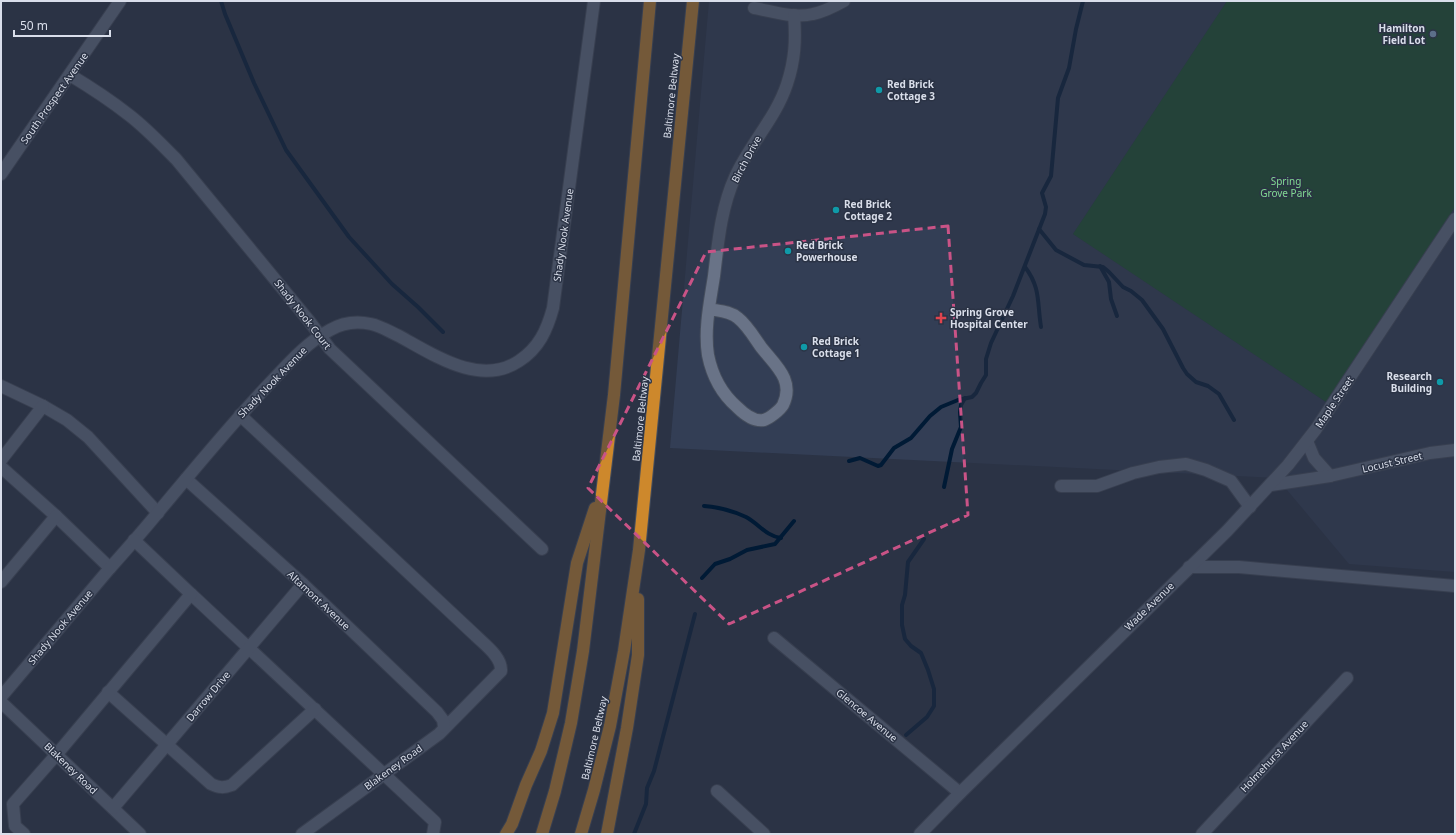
<svg xmlns="http://www.w3.org/2000/svg" width="1456" height="835" font-family="'Noto Sans',sans-serif">
	<rect width="100%" height="100%" fill="#2b3345"/>
	<polygon fill="#333e55" points="709,1 1227,1 1073,234 1326,402 1455,207 1455,572 1349,564 1277,478 670,448"/>
	<polygon fill="#1c562b" points="1227,1 1455,1 1455,207 1326,402 1073,234"/>
	<g fill="none" stroke-linecap="round" stroke-linejoin="round">
		<g stroke="#001a35" stroke-width="4">
			<polyline points="221,1 225,14 254,83 286,150 349,237 392,284 418,307 443,332"/>
			<polyline points="1039,229 1056,250 1084,265 1103,267 1109,272 1123,287 1131,291 1142,300 1163,329 1183,368 1187,374 1196,382 1208,386 1219,394 1234,420"/>
			<polyline points="1100,266 1109,282 1111,299 1117,316"/>
			<path d="M1025 267C1041 288 1037 303 1041 327"/>
			<polyline points="849,461 860,458 878,466 881,465 894,448 911,438 930,416 941,407 958,400 972,397 976,393 981,383 986,375 986,359 991,343 1013,296 1045,214 1046,207 1042,193 1051,176 1058,98 1069,68 1076,29 1083,1"/>
			<polyline points="944,487 952,449 961,427 960,412 961,405 965,398"/>
			<path d="M704 506C719 507 733 511 746 517 759 524 766 536 781 538"/>
			<polyline points="702,578 715,564 730,559 747,550 775,544 794,521"/>
			<polyline points="906,735 927,717 934,706 934,689 928,670 921,653 911,646 905,639 902,625 902,605 905,595 908,562 924,539"/>
			<polyline points="634,834 646,804 647,788 654,771 695,614"/>
		</g>
		<defs>
			<g id="minor">
				<path d="M754 8C772 11 794 19 813 14 824 12 835 6 844 1"/>
				<path d="M70 75C90 87 110 100 129 115 146 128 161 144 176 159L310 322 330 349 542 549"/>
				<polyline points="1,174 120,1"/>
				<path d="M709 309C719 311 730 311 738 318 747 325 754 337 761 347 775 365 795 380 783 405 780 410 770 418 764 420 754 422 744 414 737 407 722 394 712 375 708 355 704 329 710 302 714 276 718 243 721 208 735 177 749 145 776 118 787 84 795 60 796 40 794 15"/>
				<polyline points="1,386 43,406 67,420 88,437 158,513"/>
				<path d="M240 415 476 636C485 645 502 657 501 671L439 734 302 834"/>
				<polyline points="1307,441 1314,458 1330,476"/>
				<polyline points="1,460 43,406"/>
				<polyline points="1,467 56,516 110,568"/>
				<polyline points="186,479 303,584 437,712 443,720 444,727"/>
				<polyline points="1271,485 1330,476 1430,453 1455,450"/>
				<polyline points="1061,486 1097,486 1133,473 1159,467 1186,464 1206,470 1231,481 1250,507"/>
				<polyline points="1189,567 1239,567 1455,586"/>
				<polyline points="1,582 56,516"/>
				<polyline points="191,594 435,822 433,834"/>
				<polyline points="774,638 960,793"/>
				<path d="M108 692 211 784C219 788 224 788 232 785L315 709"/>
				<path d="M1 697C37 654 74 611 110 568 127 549 144 530 160 510 196 467 231 424 270 383 289 363 306 343 330 330 342 323 357 321 371 324 381 326 390 332 399 336 434 355 480 387 519 361 539 348 547 330 553 308L594 1"/>
				<polyline points="1,702 140,834"/>
				<polyline points="717,791 764,834"/>
				<polyline points="113,808 303,584"/>
				<polyline points="24,834 15,826 13,804 57,754 191,594 134,540"/>
				<polyline points="920,834 960,793 1227,531 1288,465 1316,429 1343,388 1455,219"/>
				<polyline points="1202,834 1347,678"/>
			</g>
			<g id="highway">
				<polyline points="506,834 512,824 526,785 541,751 553,713 577,563 595,508"/>
				<polyline points="542,834 555,791 571,723 583,651 614,395 650,1"/>
				<polyline points="581,834 594,790 610,726 624,651 639,550 693,1"/>
				<polyline points="607,834 627,728 638,655 638,599"/>
			</g>
		</defs>
		<use href="#minor" stroke="#464e5d" stroke-width="14"/>
		<use href="#highway" stroke="#464e5d" stroke-width="14"/>
		<use href="#minor" stroke="#697387" stroke-width="12"/>
		<use href="#highway" stroke="#cd882c" stroke-width="12"/>
	</g>
	<path d="M0 0H1456V835H0ZM948 226 968 515 729 624 588 488 706 252Z" fill="#2b3345" fill-opacity=".55" fill-rule="evenodd"/>
	<path fill="none" stroke="#c95386" stroke-width="3" stroke-dasharray="8 5" stroke-linejoin="round" d="M948 226 968 515 729 624 588 488 706 252Z"/>
	<circle fill="#5c6f8a" stroke="#2b3345" stroke-width="1.5" cx="1433" cy="34" r="4"/>
	<g fill="#0f9aa8" stroke="#2b3345" stroke-width="1.5">
		<circle cx="879" cy="90" r="4"/>
		<circle cx="836" cy="210" r="4"/>
		<circle cx="788" cy="251" r="4"/>
		<circle cx="804" cy="347" r="4"/>
		<circle cx="1440" cy="382" r="4"/>
	</g>
	<path fill="#e0444e" stroke="#2b3345" stroke-width="1.5" d="M939 312h4v4h4v4h-4v4h-4v-4h-4v-4h4z"/>
	<g text-anchor="middle" stroke-width="3" stroke-linejoin="round" paint-order="stroke">
		<g font-size="10" font-weight="bold" fill="#d9deea" stroke="#2b3345" text-anchor="start">
			<text x="1425" y="32" text-anchor="end">Hamilton<tspan x="1425" dy="12">Field Lot</tspan></text>
			<text x="887" y="88">Red Brick<tspan x="887" dy="12">Cottage 3</tspan></text>
			<text x="844" y="208">Red Brick<tspan x="844" dy="12">Cottage 2</tspan></text>
			<text x="796" y="249">Red Brick<tspan x="796" dy="12">Powerhouse</tspan></text>
			<text x="950" y="316">Spring Grove<tspan x="950" dy="12">Hospital Center</tspan></text>
			<text x="812" y="345">Red Brick<tspan x="812" dy="12">Cottage 1</tspan></text>
			<text x="1432" y="380" text-anchor="end">Research<tspan x="1432" dy="12">Building</tspan></text>
		</g>
		<g font-size="10" fill="#d9deea" stroke="#2b3345">
			<text transform="translate(671 96) rotate(-84)" y="4">Baltimore Beltway</text>
			<text transform="translate(54 98) rotate(-55)" y="4">South Prospect Avenue</text>
			<text transform="translate(746 159) rotate(-62)" y="4">Birch Drive</text>
			<text transform="translate(563 235) rotate(-82)" y="4">Shady Nook Avenue</text>
			<text transform="translate(303 314) rotate(52)" y="4">Shady Nook Court</text>
			<text transform="translate(272 382) rotate(-46)" y="4">Shady Nook Avenue</text>
			<text transform="translate(1334 402) rotate(-56)" y="4">Maple Street</text>
			<text transform="translate(640 419) rotate(-84)" y="4">Baltimore Beltway</text>
			<text transform="translate(1392 462) rotate(-13)" y="4">Locust Street</text>
			<text transform="translate(319 600) rotate(43)" y="4">Altamont Avenue</text>
			<text transform="translate(1149 606) rotate(-44)" y="4">Wade Avenue</text>
			<text transform="translate(60 627) rotate(-50)" y="4">Shady Nook Avenue</text>
			<text transform="translate(208 696) rotate(-50)" y="4">Darrow Drive</text>
			<text transform="translate(867 715) rotate(40)" y="4">Glencoe Avenue</text>
			<text transform="translate(594 738) rotate(-77)" y="4">Baltimore Beltway</text>
			<text transform="translate(1274 756) rotate(-47)" y="4">Holmehurst Avenue</text>
			<text transform="translate(393 767) rotate(-36)" y="4">Blakeney Road</text>
			<text transform="translate(71 768) rotate(44)" y="4">Blakeney Road</text>
		</g>
		<g font-size="10" fill="#81da92" stroke="#2b3345">
			<text x="1286" y="185">Spring<tspan x="1286" dy="12">Grove Park</tspan></text>
		</g>
	</g>
	<rect width="1456" height="835" fill="none" stroke="#d9deea" stroke-width="4"/>
	<path d="M14 30v6h96v-6" fill="none" stroke="#d9deea" stroke-width="2"/>
	<text x="20" y="30" font-size="12" fill="#d9deea" stroke="#2b3345" stroke-width="3" paint-order="stroke">50 m</text>
</svg>
